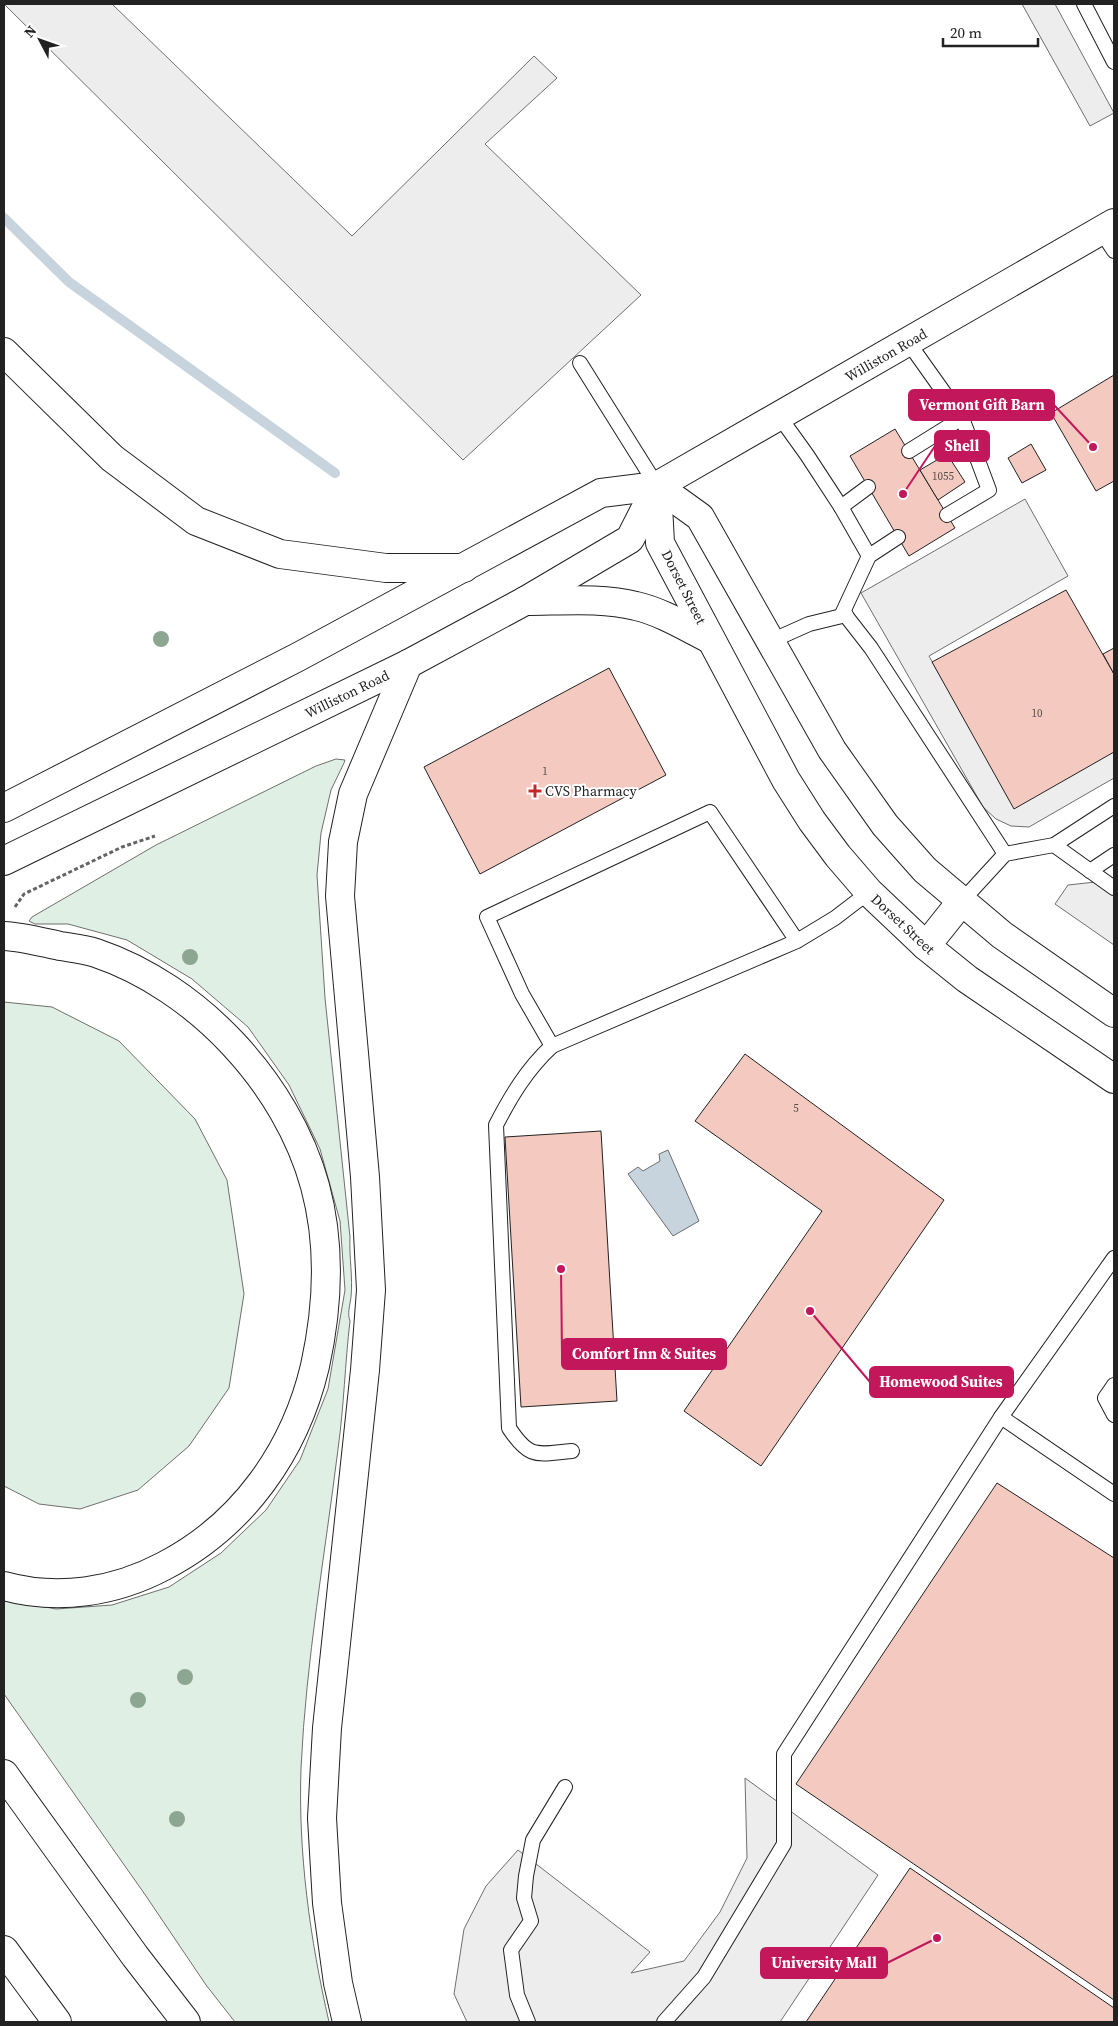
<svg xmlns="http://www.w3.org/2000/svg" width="1118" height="2026" font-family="'Source Serif 4',serif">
	<rect width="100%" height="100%" fill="#fff"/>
	<g fill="#e0efe3" stroke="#6f6f6f">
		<path d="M336 759 345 760 344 763 331 790 321 833 317 875 325 998 350 1237C349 1257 353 1278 351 1297 350 1305 347 1314 350 1321 345 1363 344 1406 338 1449 325 1555 306 1660 301 1768 298 1853 310 1939 329 2022H235L206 1985 146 1896 4 1694V1599L56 1609 112 1605 169 1587 221 1553 266 1510 300 1460 328 1389 345 1290 340 1221 320 1149 289 1085 248 1027 192 979 127 940 68 924H35L29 921 32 917 156 845 316 766Z"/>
		<polygon points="4,1002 52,1007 119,1041 195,1119 227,1180 244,1294 229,1388 189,1446 138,1490 80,1509 39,1504 4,1486"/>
	</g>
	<g fill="#ededed" stroke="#6f6f6f">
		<polygon points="4,4 112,4 352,236 534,56 557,78 485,144 641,295 463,460"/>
		<polygon points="1022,4 1055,4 1114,113 1090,126"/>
		<polygon points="1025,499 1068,576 929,656 1013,804 1114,747 1114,778 1029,827 1011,826 996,819 983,807 861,593"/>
		<polygon points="1114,880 1114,945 1055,904 1068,885"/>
		<polygon points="745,1778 878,1875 780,2022 467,2022 454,1994 464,1929 486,1886 518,1850 650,1952 631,1973 684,1961 720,1912 747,1858"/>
	</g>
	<polygon fill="#c7d3dd" stroke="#6f6f6f" points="668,1150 699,1221 673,1236 628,1174 638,1167 643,1171 660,1161 659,1154"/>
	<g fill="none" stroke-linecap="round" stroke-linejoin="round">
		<polyline stroke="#c7d3dd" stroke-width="10" points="4,218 69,282 335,473"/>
	</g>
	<g fill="#f3c9c0" stroke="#222">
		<polygon points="1114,375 1114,481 1096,491 1051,413"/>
		<polygon points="895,429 955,528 909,556 850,456"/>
		<polygon points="1031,444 1046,470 1022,483 1008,458"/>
		<polygon points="947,454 965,482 938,500 920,470"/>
		<polygon points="1066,590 1114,674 1114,752 1014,809 932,662"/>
		<polygon points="1114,648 1114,674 1103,654"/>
		<polygon points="609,668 666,775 480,874 424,767"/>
		<polygon points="745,1054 944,1200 761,1466 684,1411 822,1211 695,1121"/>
		<polygon points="601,1131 617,1401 521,1407 505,1137"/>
		<polygon points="997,1483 1114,1558 1114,2000 796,1784"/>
		<polygon points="910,1868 1114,2008 1114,2022 806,2022"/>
	</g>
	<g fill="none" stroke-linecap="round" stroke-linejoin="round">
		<defs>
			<g id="service">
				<polyline points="1084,4 1114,62"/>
				<polyline points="1101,231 1114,251"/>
				<polyline points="908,342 962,418 909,451"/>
				<polyline points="580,363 657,486"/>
				<polyline points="779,416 807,455 841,507 868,487"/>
				<polyline points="841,507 869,556"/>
				<polyline points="947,515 989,490 962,418"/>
				<polyline points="898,537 869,556 843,612 871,648 1005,854"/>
				<polyline points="771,641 809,624 846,615"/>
				<polyline points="1054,845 1114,888"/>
				<polyline points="1090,871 1114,855"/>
				<polyline points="961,902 1005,854 1054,845 1114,806"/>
				<polyline points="797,941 710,812 487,917 522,994 552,1046 797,941 835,918 869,892"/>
				<path d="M552 1046C527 1069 511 1096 496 1125L509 1428C530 1460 537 1454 572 1451"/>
				<polyline points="1114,1385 1105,1398 1114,1415"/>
				<polyline points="1001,1417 1114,1258"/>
				<polyline points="528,2022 517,1995 511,1950 531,1921 524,1898 526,1876 533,1840 565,1787"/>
				<polyline points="664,2022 704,1977 784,1844 784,1754 1001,1417 1114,1494"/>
			</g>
			<g id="secondary">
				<polyline points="657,486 660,543 786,780 812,821 838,856 869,892 926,946 967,979 1114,1079"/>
				<polyline points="657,486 700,517 832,750 885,825 925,870 1002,935 1114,1013"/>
				<polyline points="926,946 961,902"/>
			</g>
			<g id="primary">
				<path d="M525 601C561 601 601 597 636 606 662 612 686 627 710 639"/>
				<polyline points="4,808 298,657 601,493 657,486 1114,223"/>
				<polyline points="4,861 408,664 525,601 630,539 657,486"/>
			</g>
			<g id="motorway">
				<polyline points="4,352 112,458 196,521 280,554 386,568 464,568"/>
				<path d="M4 936C23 937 41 942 60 946 72 948 84 949 96 953 197 987 287 1083 315 1186 331 1245 328 1307 315 1366 295 1451 243 1525 164 1566 115 1592 58 1601 4 1586"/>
				<polyline points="4,1774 135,1956 186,2022"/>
				<polyline points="4,1950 57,2022"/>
				<polyline points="347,2022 338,1983 327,1903 322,1818 327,1728 365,1370 371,1290 365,1177 340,896 343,842 353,794 408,664"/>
			</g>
		</defs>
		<use href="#service" stroke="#222" stroke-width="16"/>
		<use href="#secondary" stroke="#222" stroke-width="30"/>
		<use href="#primary" stroke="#222" stroke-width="30"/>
		<use href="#motorway" stroke="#222" stroke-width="30"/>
		<polyline stroke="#646464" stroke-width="3" stroke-dasharray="4 2.5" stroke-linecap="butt" points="15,907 24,894 122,847 155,836"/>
		<use href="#service" stroke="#fff" stroke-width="14"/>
		<use href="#secondary" stroke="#fff" stroke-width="28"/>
		<use href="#primary" stroke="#fff" stroke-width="28"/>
		<use href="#motorway" stroke="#fff" stroke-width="28"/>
	</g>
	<g fill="#8da692">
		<circle cx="161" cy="639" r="8"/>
		<circle cx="190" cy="957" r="8"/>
		<circle cx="185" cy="1677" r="8"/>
		<circle cx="138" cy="1700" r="8"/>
		<circle cx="177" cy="1819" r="8"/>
	</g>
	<path fill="#c62828" stroke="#fff" stroke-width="2" d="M532.5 783.5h5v5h5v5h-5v5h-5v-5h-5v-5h5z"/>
	<g text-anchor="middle" stroke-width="4" stroke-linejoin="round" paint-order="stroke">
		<g font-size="11" fill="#564c4a">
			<text x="943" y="480">1055</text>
			<text x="1037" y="717">10</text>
			<text x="545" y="775">1</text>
			<text x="796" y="1112">5</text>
		</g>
		<g font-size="14" fill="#222" stroke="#fff">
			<text transform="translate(886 355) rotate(-30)" y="5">Williston Road</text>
			<text transform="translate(684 587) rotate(63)" y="5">Dorset Street</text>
			<text transform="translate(347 694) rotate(-26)" y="5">Williston Road</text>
			<text transform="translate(903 924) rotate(43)" y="5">Dorset Street</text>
		</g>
		<g font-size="14" fill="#222" stroke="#fff" text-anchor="start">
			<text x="545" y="796">CVS Pharmacy</text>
		</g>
	</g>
	<path fill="none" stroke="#c2185b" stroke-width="2" d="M1093 447L1054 405M903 494L935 446M561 1269L562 1354M810 1311L870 1382M937 1938L887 1963"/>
	<g fill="#c2185b" stroke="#fff" stroke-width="2">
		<circle cx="1093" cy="447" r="5"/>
		<circle cx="903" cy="494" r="5"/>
		<circle cx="561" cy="1269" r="5"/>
		<circle cx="810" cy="1311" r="5"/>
		<circle cx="937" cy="1938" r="5"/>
	</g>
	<g fill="#c2185b" stroke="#c2185b" stroke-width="2">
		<rect x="909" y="390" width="145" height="30" rx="5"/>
		<rect x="935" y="431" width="54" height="30" rx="5"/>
		<rect x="562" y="1339" width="164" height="30" rx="5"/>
		<rect x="870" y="1367" width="143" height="30" rx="5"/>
		<rect x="761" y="1948" width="126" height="30" rx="5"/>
	</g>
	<g font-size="15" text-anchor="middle" font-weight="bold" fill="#fff">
		<text x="982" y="410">Vermont Gift Barn</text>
		<text x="962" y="451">Shell</text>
		<text x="644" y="1359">Comfort Inn &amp; Suites</text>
		<text x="941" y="1387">Homewood Suites</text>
		<text x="824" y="1968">University Mall</text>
	</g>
	<rect width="1118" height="2026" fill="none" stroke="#222222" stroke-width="10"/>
	<g transform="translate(40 40) rotate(311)" stroke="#ffffff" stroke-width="4" paint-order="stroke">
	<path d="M0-4L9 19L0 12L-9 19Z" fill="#222222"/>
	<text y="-8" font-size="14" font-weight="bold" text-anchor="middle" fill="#222222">N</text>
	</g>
	<path d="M943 38v8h95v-8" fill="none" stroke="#222222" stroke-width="2.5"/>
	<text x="950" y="38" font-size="15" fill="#222222" stroke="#ffffff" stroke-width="4" paint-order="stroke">20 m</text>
</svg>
